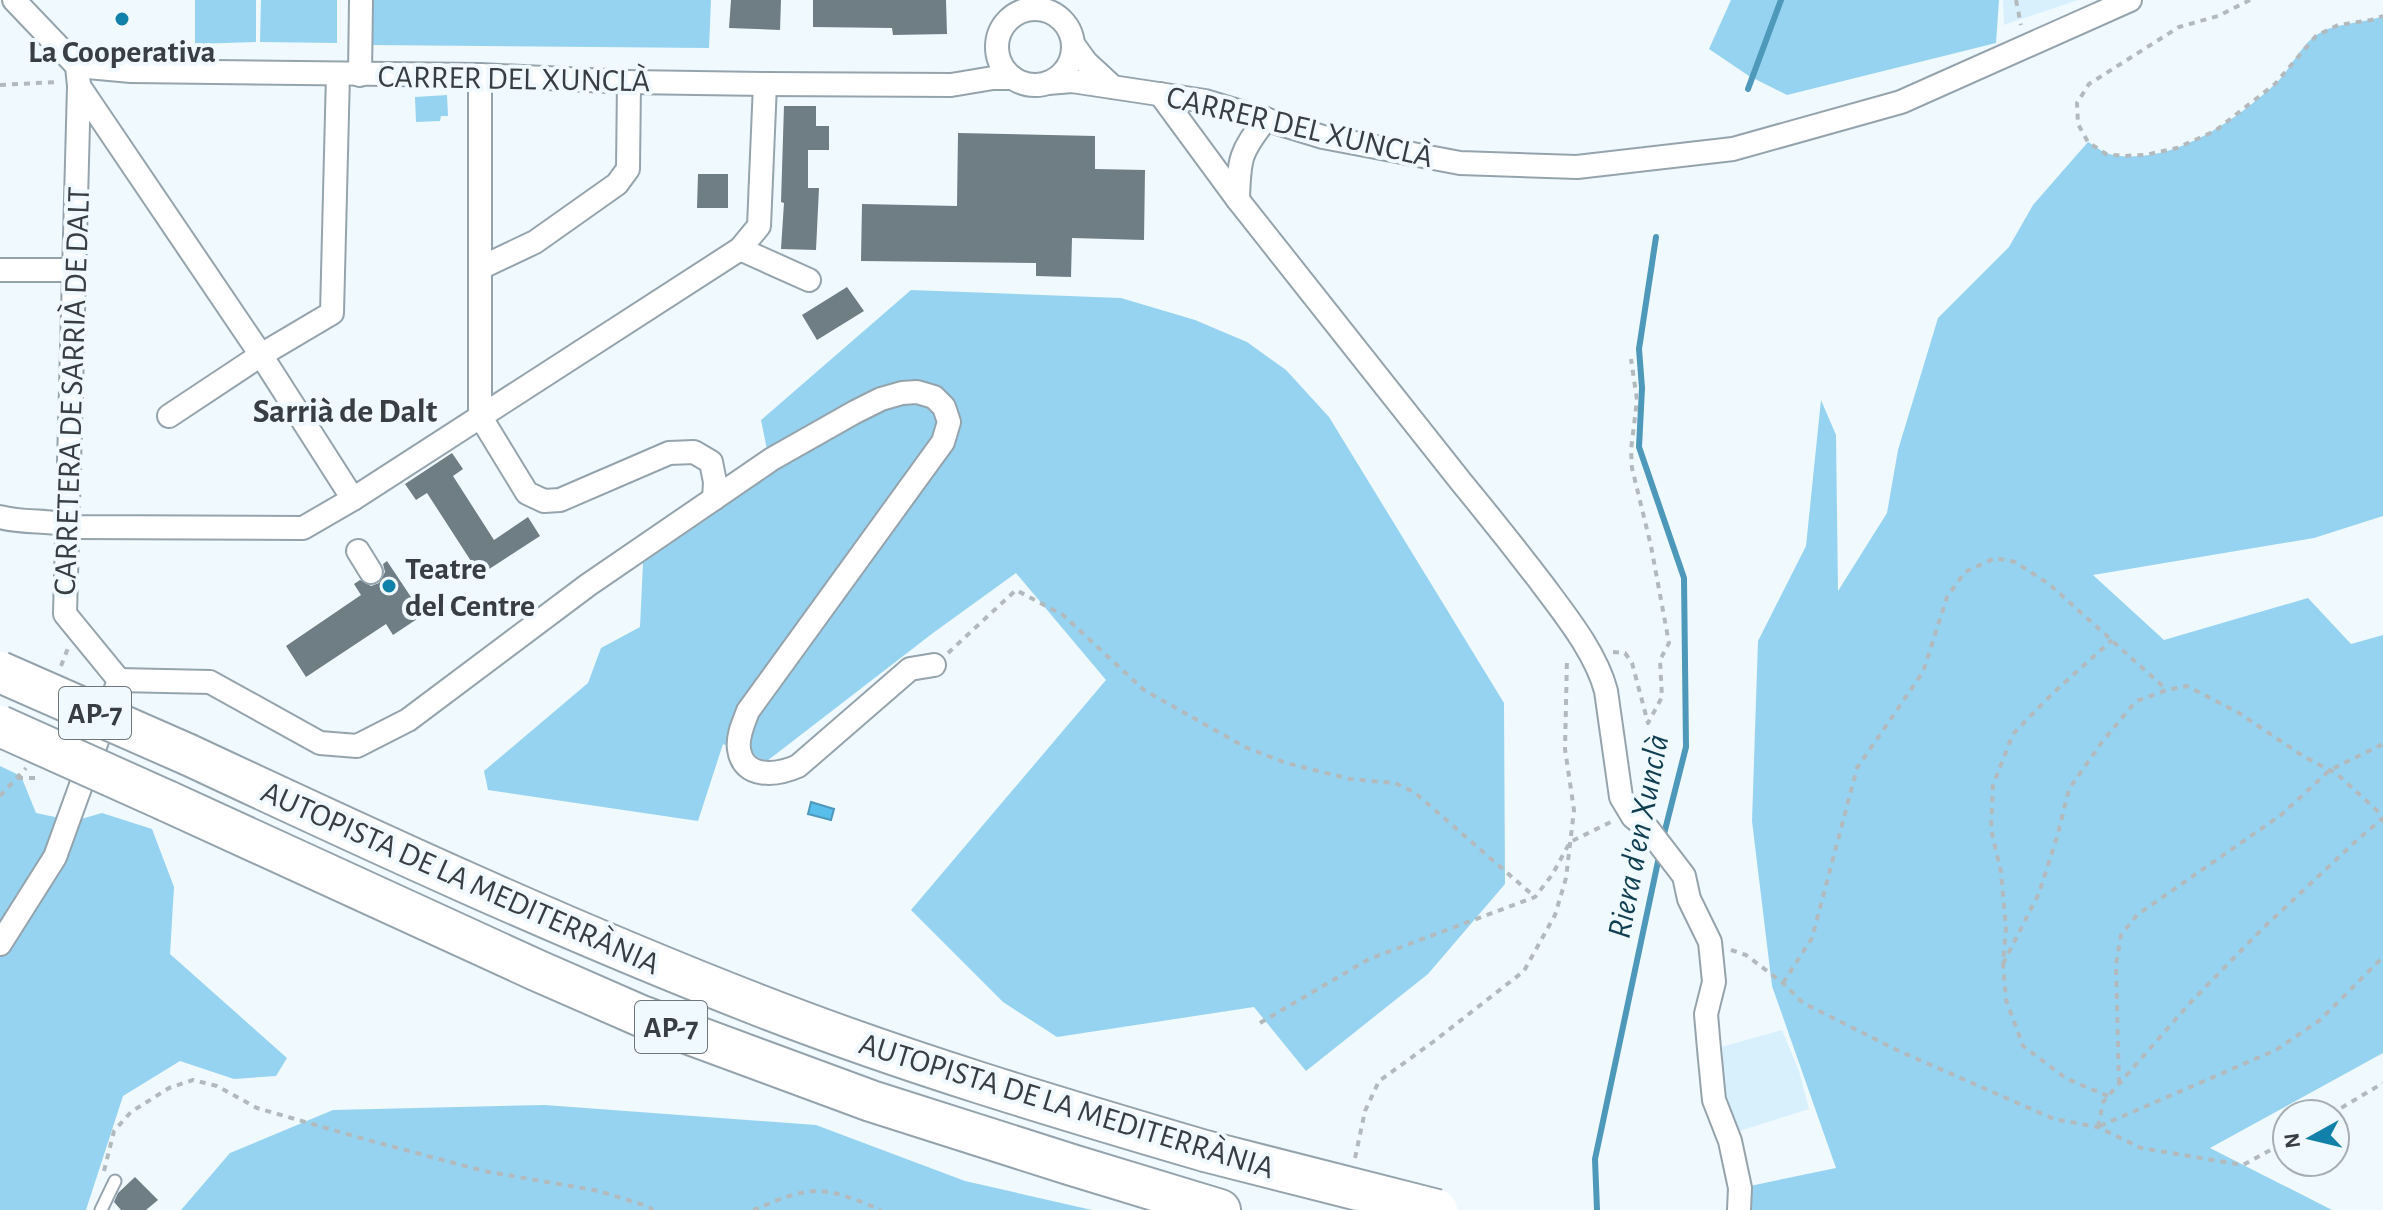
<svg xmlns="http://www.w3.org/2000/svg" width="2383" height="1210" font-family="'Alegreya Sans',sans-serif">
	<rect width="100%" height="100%" fill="#f0f9fe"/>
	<g fill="#d8f0fc">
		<polygon points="2003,0 2078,0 2004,25"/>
		<polygon points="1782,1030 1799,1071 1809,1109 1736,1132 1719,1092 1714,1049"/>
	</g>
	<g fill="#96d3f0">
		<polygon points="195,0 256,0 256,42 195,44"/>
		<polygon points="261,0 337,0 337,43 260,42"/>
		<polygon points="371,0 711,0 709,48 371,45"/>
		<polygon points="1731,0 1999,0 1996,43 1787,95 1749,76 1709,49"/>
		<path d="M2383 16V516L2314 538 2093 575 2164 640 2308 598 2351 644 2383 635V1053L2210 1148 2332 1210H1739L1740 1188 1836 1168 1772 986 1752 821 1758 641 1806 546 1821 400 1836 435 1838 591 1887 513 1898 450 1938 318 2009 247 2033 205 2088 142C2095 146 2102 152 2109 154 2167 168 2234 122 2274 85 2290 71 2300 45 2318 34 2338 22 2362 24 2383 16Z"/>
		<polygon points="447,95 448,116 441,116 440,121 416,122 415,97"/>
		<polygon points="911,290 1121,298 1195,320 1247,342 1286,370 1329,417 1504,703 1505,884 1428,974 1306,1071 1254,1007 1057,1037 1003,1002 911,910 1106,680 1016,573 933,633 767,761 723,744 698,821 488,790 484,771 588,683 601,648 640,627 643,563 772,474 761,420"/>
		<polygon points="0,766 21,776 36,813 74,821 102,813 152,829 174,887 170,954 287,1058 276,1076 234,1079 180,1061 123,1096 86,1210 0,1210"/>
		<polygon points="545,1105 816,1125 965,1181 1092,1210 181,1210 230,1153 333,1110"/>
	</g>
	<polygon fill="#58bfed" stroke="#4e98b9" stroke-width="2" points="811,802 834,809 831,820 808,814"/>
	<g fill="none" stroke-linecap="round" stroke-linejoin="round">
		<g stroke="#4e98b9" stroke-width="6">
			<polyline points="1748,89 1781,0"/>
			<polyline points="1656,237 1639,349 1642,388 1639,447 1684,578 1686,747 1663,838"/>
			<polyline points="1597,1210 1595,1159 1660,852"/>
		</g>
	</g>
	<g fill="#6f7d84">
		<polygon points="731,0 781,0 780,30 729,28"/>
		<polygon points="813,0 946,0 947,34 893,35 892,28 813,27"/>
		<polygon points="784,106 816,106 816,126 829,126 829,150 808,150 808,188 819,188 816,250 781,249 784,203 781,202"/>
		<polygon points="958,133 1095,136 1095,169 1145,170 1144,240 1072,238 1071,277 1036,276 1036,263 861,261 862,204 957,206"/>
		<polygon points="698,174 728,174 728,208 697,208"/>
		<polygon points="847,287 864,311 817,340 802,315"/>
		<polygon points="452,453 463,469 453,476 494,540 528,517 540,536 480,575 427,493 416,500 405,484"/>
		<polygon points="387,561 423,615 393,635 386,624 306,677 286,646 361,595 354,584 360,580 371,586 379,583 385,572 383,564"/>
		<polygon points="135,1177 158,1200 146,1210 121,1210 114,1202 118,1193"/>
	</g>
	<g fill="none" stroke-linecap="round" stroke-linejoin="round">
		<defs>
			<polyline id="lane" points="101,1210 115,1181"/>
			<g id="street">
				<polyline points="14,0 77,66"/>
				<circle cx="1035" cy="47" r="38"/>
				<polyline points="1073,44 1086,62 1113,87"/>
				<polyline points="77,66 131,71 480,75 629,82 765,84 951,85 993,78 1013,78"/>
				<polyline points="360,75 361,0"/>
				<polyline points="480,75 480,416"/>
				<polyline points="1048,83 1072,81 1205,101 1323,137 1460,163 1577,167 1733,149 1901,102 2130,0"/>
				<polyline points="79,86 261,355 353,499"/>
				<path d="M1160 94 1238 200 1462 483C1490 517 1517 551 1543 585 1566 616 1596 653 1606 691L1621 797 1633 817 1648 829 1684 876 1689 899 1710 942 1714 982 1706 1014 1709 1049 1714 1100 1730 1141 1740 1188 1739 1210"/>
				<path d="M1238 200C1239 158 1240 152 1266 119"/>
				<polyline points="740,249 809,280"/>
				<polyline points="480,268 535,242 617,184 628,169 629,82"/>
				<polyline points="0,270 74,270"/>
				<polyline points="169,416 261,355 332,313 338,74"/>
				<polyline points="480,416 527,493 544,501 560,500 669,453 694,452 711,462 715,482 714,499"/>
				<path d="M0 517C25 524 52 519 77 527L303 528 353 499 740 249 759 226 765 84"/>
				<polyline points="358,551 371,572"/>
				<path d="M119 680 210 682 320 743 357 746 408 720 588 585 772 459 855 412 881 399 902 393 917 392 934 397 944 407 949 422 943 442 748 711C744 722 737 736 739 749 743 780 778 775 798 766L910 669 934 665"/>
				<polyline points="0,944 55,857 119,680 65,614 79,86 77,66"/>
			</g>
			<g id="highway">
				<path d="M189 755C377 843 565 930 758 1005 904 1062 1055 1107 1205 1151"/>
				<polyline points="167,801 536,970 641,1016 871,1101 1072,1165 1220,1210"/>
			</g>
		</defs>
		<use href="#lane" stroke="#95a4ac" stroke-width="15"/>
		<use href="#street" stroke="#95a4ac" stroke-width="26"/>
		<use href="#highway" stroke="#95a4ac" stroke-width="44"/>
		<g stroke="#b2babe" stroke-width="4" stroke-dasharray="6 6" stroke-linecap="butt">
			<polyline points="2016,0 2021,25"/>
			<polyline points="2250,0 2218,16 2179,27 2089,84 2077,103 2078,124 2088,142 2106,154 2123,156 2145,155 2177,148 2215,131 2275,84 2316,36 2338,25 2371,20 2383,16"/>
			<polyline points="0,85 57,82"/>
			<polyline points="1613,652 1625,653 1632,663 1648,723 1662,697 1660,660 1669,643 1651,546 1632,468 1631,450 1637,400 1631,359"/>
			<polyline points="948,653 1016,590 1063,615 1144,690 1245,747 1286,763 1350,779 1395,783 1414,792 1535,897"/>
			<polyline points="61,666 68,648"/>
			<polyline points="17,778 39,778"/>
			<polyline points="0,796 26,768"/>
			<polyline points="1731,950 1746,955 1783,983 1803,1003 1899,1051 2054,1119 2098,1127 2141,1148 2243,1165 2287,1141"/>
			<polyline points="2003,964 2039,893 2057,837 2069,789 2102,742 2136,701 2167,690 2187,686 2239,713 2303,756 2337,774 2383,816"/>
			<polyline points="1783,983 1812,938 1857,768 1923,672 1947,597 1965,572 1995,558 2015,562 2049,584 2167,690"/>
			<polyline points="1260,1023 1369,959 1535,897 1552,875 1570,842 1611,822"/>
			<polyline points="2119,1083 2116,964 2121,935 2137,915 2281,815 2330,770 2383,744"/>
			<polyline points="2108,1096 2067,1079 2023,1046 2006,1000 2003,964 2006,928 2001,872 1991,829 1993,785 2013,734 2052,694 2112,640"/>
			<polyline points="2331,1114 2383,1083"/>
			<polyline points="2100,1126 2276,1050 2320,1020 2383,957"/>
			<polyline points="2098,1127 2103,1102 2189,1004 2261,930 2356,841 2383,818"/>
			<polyline points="1355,1158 1365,1111 1379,1081 1433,1042 1524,971 1555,915 1566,878 1574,810 1565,749 1567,658"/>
			<polyline points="104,1171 114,1131 131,1112 169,1088 193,1080 217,1086 257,1108 364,1139 484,1171 599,1191 647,1206 653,1210"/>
			<path d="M753 1210C769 1204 785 1196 801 1193 828 1186 857 1200 881 1210"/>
		</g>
		<use href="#lane" stroke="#fff" stroke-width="11"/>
		<use href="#street" stroke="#fff" stroke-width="22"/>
		<use href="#highway" stroke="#fff" stroke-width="40"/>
		<defs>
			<g id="highway-bridge">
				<polyline points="0,672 189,755"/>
				<polyline points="0,726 167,801"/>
				<polyline points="1205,1151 1437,1210"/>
			</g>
		</defs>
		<use href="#highway-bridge" stroke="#95a4ac" stroke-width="44" stroke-linecap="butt"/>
		<use href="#highway-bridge" stroke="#fff" stroke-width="40"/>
	</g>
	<g fill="#1281a9" stroke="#f0f9fe" stroke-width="3">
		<circle cx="122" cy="19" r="8"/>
		<circle cx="389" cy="586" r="8"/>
	</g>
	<g text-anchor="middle" stroke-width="8" stroke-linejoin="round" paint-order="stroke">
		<g fill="#f0f9fe" stroke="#6f767a" stroke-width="2">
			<rect x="59" y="687" width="72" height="52" rx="6"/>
			<rect x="635" y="1001" width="72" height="52" rx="6"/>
		</g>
		<g font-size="30" font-weight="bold" fill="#383e41">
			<text x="95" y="723">AP-7</text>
			<text x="671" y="1037">AP-7</text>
		</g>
		<g font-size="32" font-weight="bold" fill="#383e41" stroke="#f0f9fe">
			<text x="122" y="62">La Cooperativa</text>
			<text x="405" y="579" text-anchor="start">Teatre<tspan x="405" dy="37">del Centre</tspan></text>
		</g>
		<g font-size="32" fill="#383e41" stroke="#f0f9fe">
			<text transform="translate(514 78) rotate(1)" y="11">CARRER DEL XUNCLÀ</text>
			<text transform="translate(1300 126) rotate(13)" y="11">CARRER DEL XUNCLÀ</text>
			<text transform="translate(71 391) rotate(-88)" y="11">CARRETERA DE SARRIÀ DE DALT</text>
			<text transform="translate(461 877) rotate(24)" y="11">AUTOPISTA DE LA MEDITERRÀNIA</text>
			<text transform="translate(1067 1105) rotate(17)" y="11">AUTOPISTA DE LA MEDITERRÀNIA</text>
		</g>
		<g font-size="34" font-weight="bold" fill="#383e41" stroke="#f0f9fe">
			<text x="345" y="422">Sarrià de Dalt</text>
		</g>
		<g font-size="34" font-style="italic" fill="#123f52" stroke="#f0f9fe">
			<text transform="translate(1637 836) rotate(-79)" y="12">Riera d'en Xunclà</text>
		</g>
	</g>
	<g transform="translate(2311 1138) rotate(262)"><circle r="38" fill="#f0f9fe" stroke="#a6aeb2" stroke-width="2"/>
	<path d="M0-6L14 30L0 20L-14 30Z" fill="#1281a9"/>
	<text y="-12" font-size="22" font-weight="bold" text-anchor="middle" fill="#383e41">N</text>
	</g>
</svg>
